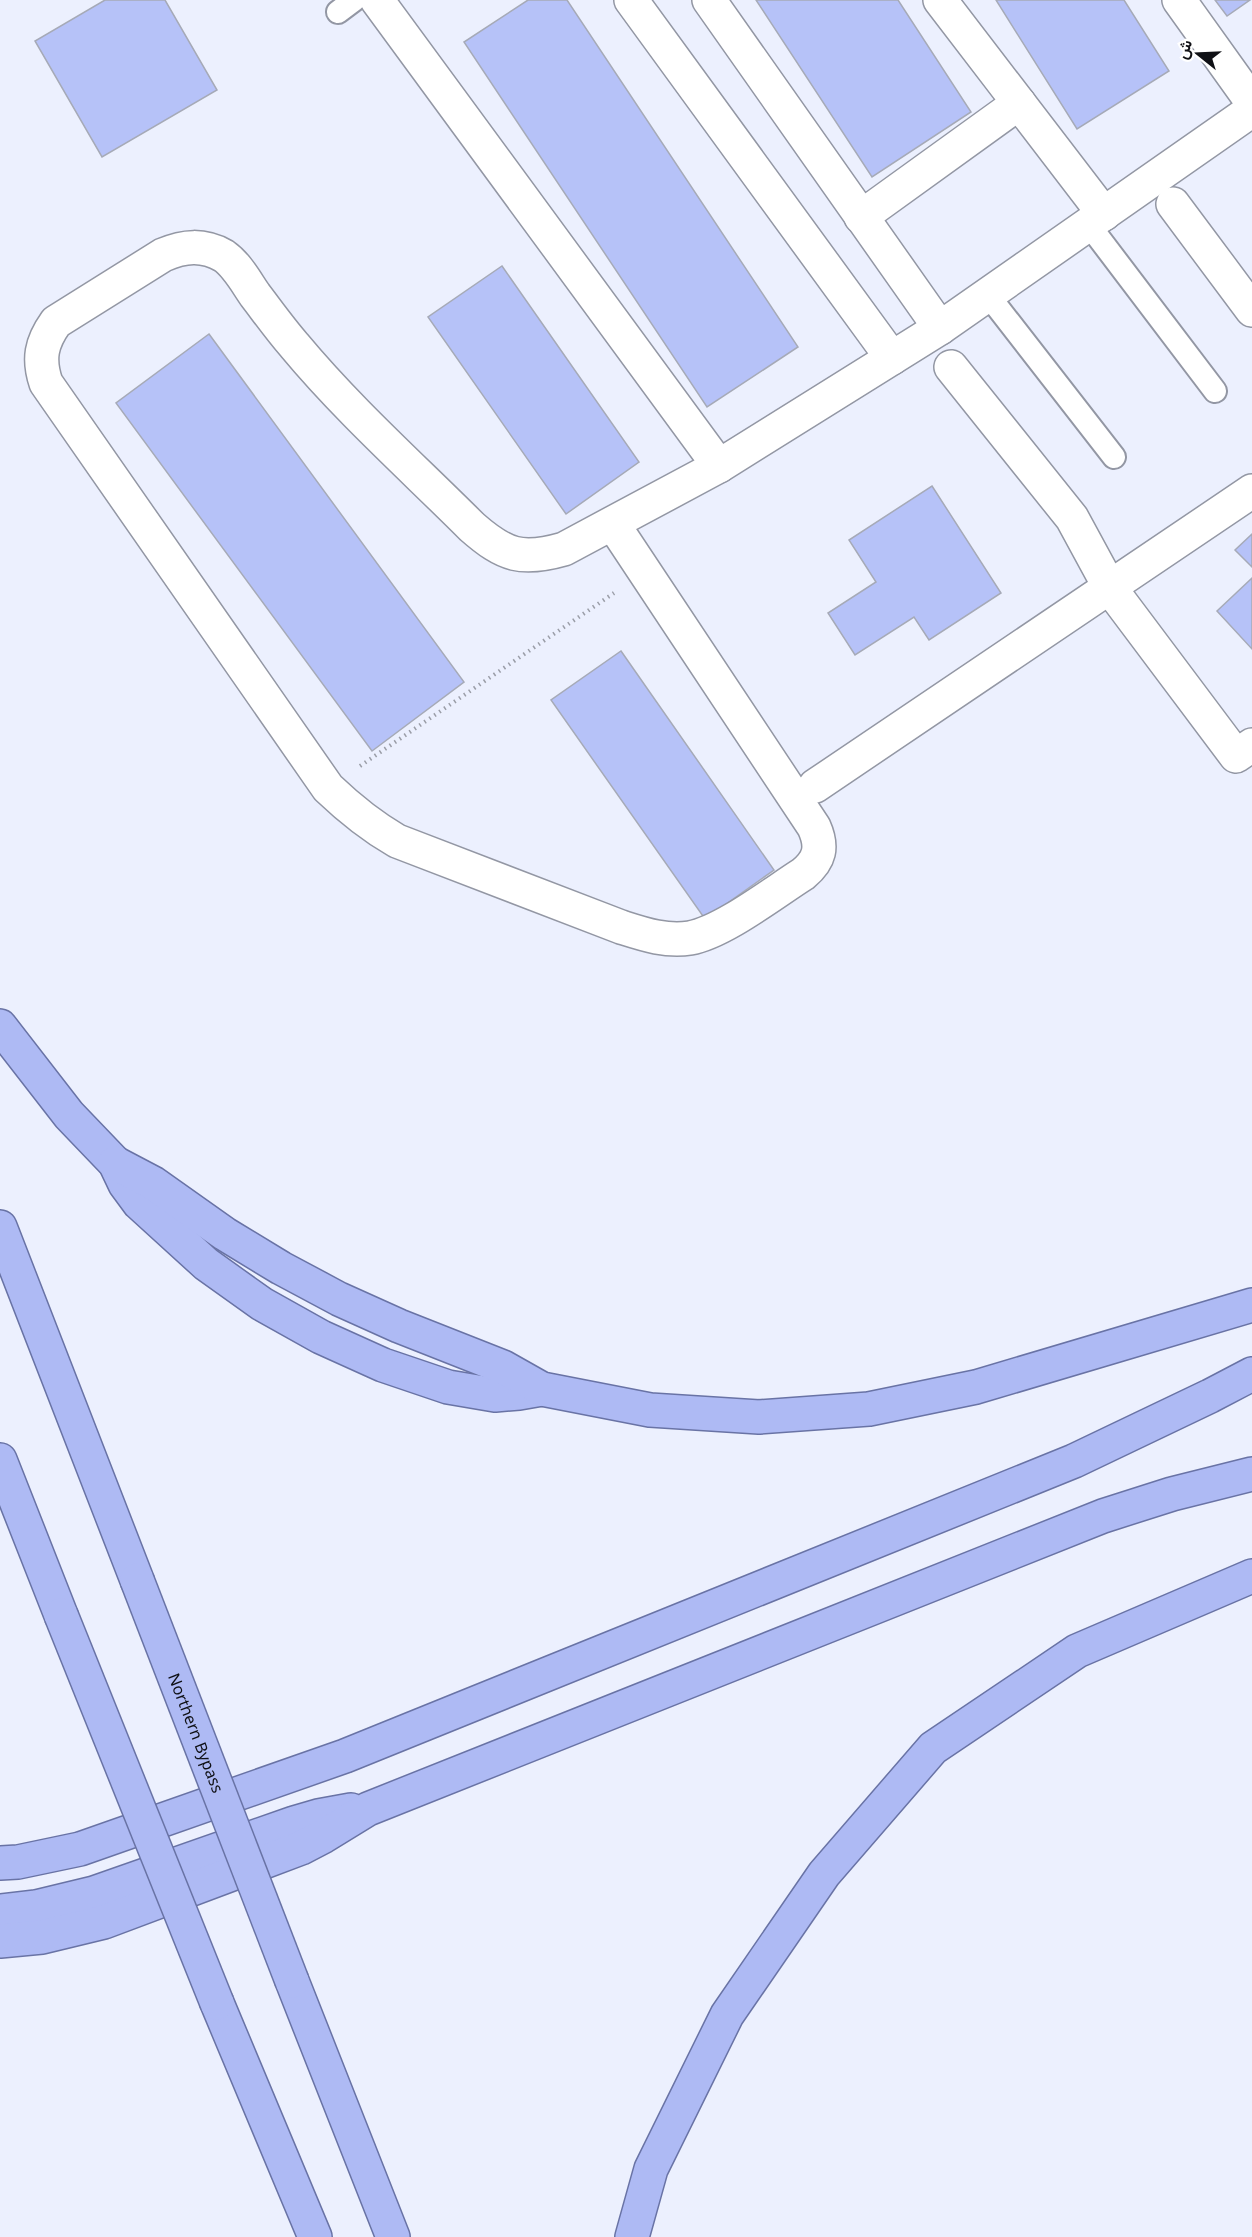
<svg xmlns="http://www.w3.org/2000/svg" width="1252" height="2237" font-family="'Noto Sans',Vazirmatn,sans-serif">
	<rect width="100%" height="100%" fill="#ecf0fe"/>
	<g fill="#b6c2f8" stroke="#a6aab7" stroke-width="1.5">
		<polygon points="105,0 165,0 217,90 102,157 35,41"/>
		<polygon points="528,0 567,0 798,347 707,407 464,42"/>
		<polygon points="756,0 898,0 971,112 872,177"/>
		<polygon points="996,0 1124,0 1169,71 1077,129"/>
		<polygon points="1215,0 1250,0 1227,16"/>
		<polygon points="502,266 639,462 566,514 428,317"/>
		<polygon points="209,334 464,682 372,751 116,403"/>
		<polygon points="932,486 1001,593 929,640 914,617 855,655 828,613 876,582 849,540"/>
		<polygon points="1252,534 1252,567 1235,550"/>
		<polygon points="1252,578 1252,649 1217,611"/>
		<polygon points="621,651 774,870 705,919 551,700"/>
	</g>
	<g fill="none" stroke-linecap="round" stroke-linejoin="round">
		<defs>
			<g id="service">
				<polyline points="338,12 354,0"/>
				<polyline points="1089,225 1215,391"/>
				<polyline points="988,295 1114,457"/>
			</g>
			<g id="pedestrian">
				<polyline points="709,0 940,328"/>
				<polyline points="940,0 1104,214"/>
				<polyline points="1179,0 1252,102"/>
				<polyline points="1173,204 1252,310"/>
				<polyline points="861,217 1019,103"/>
				<polyline points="951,367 1072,518 1110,588 1236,756 1252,745"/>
				<polyline points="815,786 1252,491"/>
			</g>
			<g id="minor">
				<polyline points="377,0 719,466"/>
				<polyline points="631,0 892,358"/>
				<path d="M613 524 814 827C823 847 820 860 803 874 773 893 723 932 690 938 666 942 643 934 621 927L397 841C371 826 350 809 328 788L46 383C38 359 41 343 56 322L163 255C184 246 203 244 224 256 237 265 246 282 255 295 268 312 280 329 294 345 348 410 413 468 472 527 505 556 522 561 564 549L719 466 940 328 1252 110"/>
			</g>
			<g id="trunk">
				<polyline points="0,1026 69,1115 115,1163 125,1184 139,1203 206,1264 262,1304 321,1337 383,1365 448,1387 495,1395 519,1393 542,1389"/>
				<polyline points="115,1163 153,1183 225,1234 281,1268 339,1299 399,1326 503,1367 542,1389 650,1410 759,1417 869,1409 976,1387 1252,1305"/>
				<polyline points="0,1227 137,1580"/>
				<polyline points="0,1460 61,1615"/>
				<polyline points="0,1863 18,1862 80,1849 345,1756 1074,1461 1210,1396 1252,1374"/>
				<polyline points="0,1911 36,1907 94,1893 294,1823 318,1816 351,1810"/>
				<polyline points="0,1941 42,1937 104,1922 301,1848 324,1836 368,1809 1103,1516 1172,1494 1252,1474"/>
				<polyline points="292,1981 393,2237"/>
				<polyline points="217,2003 315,2237"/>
				<polyline points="632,2237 651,2169 727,2015 824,1874 933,1748 1077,1651 1252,1576"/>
			</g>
		</defs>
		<use href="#service" stroke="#9397a4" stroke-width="26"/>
		<use href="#pedestrian" stroke="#9397a4" stroke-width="36"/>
		<use href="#minor" stroke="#9397a4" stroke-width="36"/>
		<use href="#trunk" stroke="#6973a5" stroke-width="36"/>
		<polyline stroke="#9b9ea8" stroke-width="4" stroke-dasharray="1.5 4.5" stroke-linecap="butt" points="360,766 614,593"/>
		<use href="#service" stroke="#fff" stroke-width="22"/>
		<use href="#pedestrian" stroke="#fff" stroke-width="33"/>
		<use href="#minor" stroke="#fff" stroke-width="33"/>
		<use href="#trunk" stroke="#aebaf4" stroke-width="33"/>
		<defs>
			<g id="trunk-bridge">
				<path id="s1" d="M137 1580 292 1981"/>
				<polyline points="61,1615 217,2003"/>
			</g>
		</defs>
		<use href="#trunk-bridge" stroke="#6973a5" stroke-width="36" stroke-linecap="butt"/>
		<use href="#trunk-bridge" stroke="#aebaf4" stroke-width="33"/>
	</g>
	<g text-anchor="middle" stroke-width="6" stroke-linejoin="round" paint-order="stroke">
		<g font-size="16" fill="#0f1015" stroke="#fff">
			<text dy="6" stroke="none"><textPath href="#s1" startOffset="164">Northern Bypass</textPath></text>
		</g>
	</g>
	<g transform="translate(1198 54) rotate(288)" stroke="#ffffff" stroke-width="4.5" paint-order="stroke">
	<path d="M0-4.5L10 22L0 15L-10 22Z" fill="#0f1015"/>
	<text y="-9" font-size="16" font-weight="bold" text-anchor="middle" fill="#0f1015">ش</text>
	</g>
</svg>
